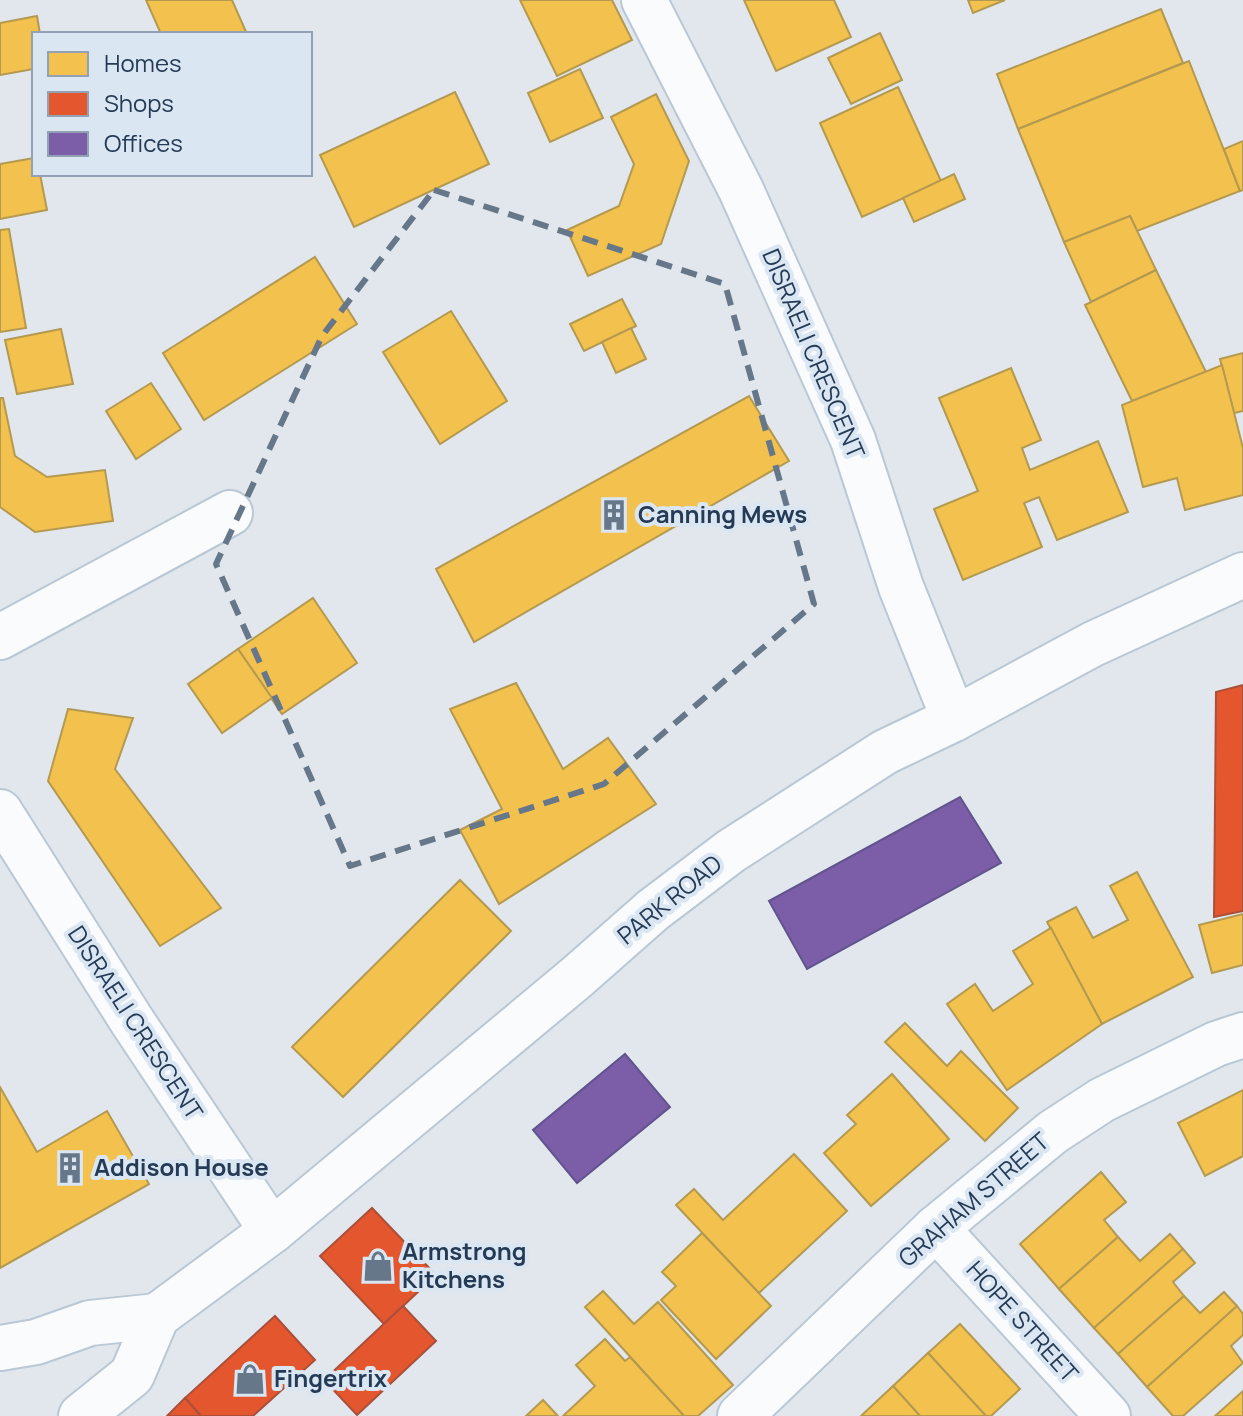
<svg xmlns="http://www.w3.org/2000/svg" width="1243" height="1416" font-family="Manrope,sans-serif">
	<rect width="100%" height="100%" fill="#e1e7ed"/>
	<g fill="#f2c14e" stroke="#b49950" stroke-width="2">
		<polygon points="146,0 232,0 247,34 161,34"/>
		<polygon points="520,0 612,0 632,40 557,76"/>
		<polygon points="744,0 834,0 851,37 776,71"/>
		<polygon points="968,0 1005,0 973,13"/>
		<polygon points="1161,9 1183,63 1018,129 997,74"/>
		<polygon points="37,16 40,34 34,34 34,69 0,75 0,23"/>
		<polygon points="880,33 902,80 851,104 828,58"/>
		<polygon points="1189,61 1240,191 1137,231 1130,216 1064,242 1018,129"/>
		<polygon points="580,69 603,118 550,142 528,93"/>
		<polygon points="898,87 941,181 862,217 820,123"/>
		<polygon points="455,92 489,164 354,227 320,155"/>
		<polygon points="656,94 689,161 661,244 588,276 567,230 619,206 634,164 611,117"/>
		<polygon points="1243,141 1243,190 1240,191 1224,149"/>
		<polygon points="34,158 34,174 40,174 47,210 0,219 0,164"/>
		<polygon points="954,174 965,199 914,222 903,198"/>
		<polygon points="1130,216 1156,270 1091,302 1064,242"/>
		<polygon points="9,229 26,328 0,332 0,230"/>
		<polygon points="315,257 357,324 204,420 163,353"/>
		<polygon points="1156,270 1206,372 1132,401 1085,305"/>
		<polygon points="622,299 636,326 584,351 570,324"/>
		<polygon points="451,311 507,401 440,444 383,352"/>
		<polygon points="631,328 646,359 616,373 602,342"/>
		<polygon points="61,329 73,384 17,394 5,340"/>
		<polygon points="1243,353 1243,411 1234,413 1220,359"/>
		<polygon points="1222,365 1243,448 1243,495 1185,510 1177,478 1143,487 1122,405"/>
		<polygon points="1011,368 1041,440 1022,448 1030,470 1098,441 1128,512 1057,540 1039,497 1024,503 1042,547 963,580 934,509 978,491 939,398"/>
		<polygon points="151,383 181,429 136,459 106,411"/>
		<polygon points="749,396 789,461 474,642 436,569"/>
		<polygon points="0,398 3,398 15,456 47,477 105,470 113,521 35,532 0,507"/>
		<polygon points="313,598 357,663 282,714 238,649"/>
		<polygon points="238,649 272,698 222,733 188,684"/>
		<polygon points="516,683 563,769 608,738 656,804 499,904 460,830 502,809 450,709"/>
		<polygon points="68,709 133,718 115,769 221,908 160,946 48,781"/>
		<polygon points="1137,872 1193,977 1102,1024 1047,922 1076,907 1093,938 1128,920 1110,886"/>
		<polygon points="460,880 511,931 343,1097 292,1047"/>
		<polygon points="1243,914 1243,965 1212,973 1199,925"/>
		<polygon points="1051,928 1102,1024 1007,1090 947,1004 975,984 993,1011 1033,984 1013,951"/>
		<polygon points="905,1023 947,1066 961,1051 1018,1108 985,1141 885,1042"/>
		<polygon points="892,1074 949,1139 871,1206 824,1153 856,1124 847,1115"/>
		<polygon points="0,1087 37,1152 107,1111 149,1184 0,1268"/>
		<polygon points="1243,1090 1243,1156 1205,1176 1178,1123"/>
		<polygon points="794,1154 847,1211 759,1293 676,1205 694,1189 723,1220"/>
		<polygon points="1101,1172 1126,1202 1104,1220 1118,1237 1059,1289 1020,1244"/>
		<polygon points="702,1233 771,1306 716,1359 661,1300 676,1286 662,1272"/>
		<polygon points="1170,1234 1183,1249 1094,1328 1059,1289 1118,1237 1140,1261"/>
		<polygon points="1183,1249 1195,1263 1173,1282 1184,1296 1118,1354 1094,1328"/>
		<polygon points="603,1291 634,1324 658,1302 733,1385 698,1416 684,1416 585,1307"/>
		<polygon points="1224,1292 1237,1306 1147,1387 1118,1354 1184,1296 1200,1313"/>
		<polygon points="1237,1306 1243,1314 1243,1335 1231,1346 1243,1363 1183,1416 1173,1416 1147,1387"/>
		<polygon points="960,1324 1020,1389 991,1416 986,1416 928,1353"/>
		<polygon points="605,1339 625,1361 630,1357 684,1416 563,1416 595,1386 576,1365"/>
		<polygon points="928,1353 986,1416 920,1416 893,1386"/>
		<polygon points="893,1386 920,1416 861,1416"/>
		<polygon points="1243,1391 1243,1416 1215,1416"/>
		<polygon points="543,1400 558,1416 526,1416"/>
	</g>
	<g fill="#e4572e" stroke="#ab4f3a" stroke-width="2">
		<polygon points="1243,685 1243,911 1214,917 1216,692"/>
		<polygon points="372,1208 436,1275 384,1324 320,1256"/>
		<polygon points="403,1306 436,1341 357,1415 324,1380"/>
		<polygon points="275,1316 315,1360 253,1416 201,1416 185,1398"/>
		<polygon points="185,1398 201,1416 167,1416"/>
	</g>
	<g fill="#7b5ea7" stroke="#61548e" stroke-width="2">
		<polygon points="960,797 1001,863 807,969 769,901"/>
		<polygon points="625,1054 670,1107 577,1183 533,1130"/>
	</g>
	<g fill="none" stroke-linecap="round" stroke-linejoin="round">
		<defs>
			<g id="minor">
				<polyline points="644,0 741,190 853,440 901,587 954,719"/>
				<polyline points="0,637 230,513"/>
				<polyline points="0,812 132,1021 272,1231"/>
				<polyline points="936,1228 1108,1416"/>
				<polyline points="0,1348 36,1342 90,1323 157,1316"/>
				<polyline points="81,1416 132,1375 157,1316 272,1231 577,977 653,910 731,851 885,752 954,719 1093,644 1243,575"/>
				<polyline points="740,1416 936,1228 1053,1132 1102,1100 1216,1044 1243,1035"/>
			</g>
		</defs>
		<use href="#minor" stroke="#bac7d5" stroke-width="48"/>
		<use href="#minor" stroke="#fafbfc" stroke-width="44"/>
	</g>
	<path fill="none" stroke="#67778a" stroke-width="6" stroke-dasharray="16 10" stroke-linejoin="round" d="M434 190 725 284 814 604 604 784 350 866 216 564 322 336Z"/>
	<defs>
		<symbol id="building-bare" viewBox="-9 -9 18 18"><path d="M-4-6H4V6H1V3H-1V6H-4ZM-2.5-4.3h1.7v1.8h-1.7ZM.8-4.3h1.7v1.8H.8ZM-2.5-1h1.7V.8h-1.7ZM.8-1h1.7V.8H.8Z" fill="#67778a" stroke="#dbe6f3" stroke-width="2.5" paint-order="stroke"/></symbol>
		<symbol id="shop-bare" viewBox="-9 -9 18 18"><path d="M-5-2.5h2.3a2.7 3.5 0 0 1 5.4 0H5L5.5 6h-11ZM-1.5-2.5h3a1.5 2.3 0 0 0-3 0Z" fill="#67778a" stroke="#dbe6f3" stroke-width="2.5" paint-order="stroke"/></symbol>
	</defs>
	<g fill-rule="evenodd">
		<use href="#building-bare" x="592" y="493" width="44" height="44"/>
		<use href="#building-bare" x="48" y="1146" width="44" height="44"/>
		<use href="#shop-bare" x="356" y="1244" width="44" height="44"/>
		<use href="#shop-bare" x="228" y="1357" width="44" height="44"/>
	</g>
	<g text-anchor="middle" stroke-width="8" stroke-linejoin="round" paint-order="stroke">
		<g font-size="24" fill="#253b55" stroke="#dbe6f3">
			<text transform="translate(813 354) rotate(67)" y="8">DISRAELI CRESCENT</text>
			<text transform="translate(670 900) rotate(-39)" y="8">PARK ROAD</text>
			<text transform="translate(135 1023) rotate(57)" y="8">DISRAELI CRESCENT</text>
			<text transform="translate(974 1200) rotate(-41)" y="8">GRAHAM STREET</text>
			<text transform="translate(1022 1322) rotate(48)" y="8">HOPE STREET</text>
		</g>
		<g font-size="24" font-weight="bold" fill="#253b55" stroke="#dbe6f3" text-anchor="start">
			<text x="638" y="523">Canning Mews</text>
			<text x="94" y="1176">Addison House</text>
			<text x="402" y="1260">Armstrong<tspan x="402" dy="28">Kitchens</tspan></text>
			<text x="274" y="1387">Fingertrix</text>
		</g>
	</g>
	<rect x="32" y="32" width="280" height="144" fill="#dbe6f3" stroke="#92a2b4" stroke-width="2"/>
	<rect x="48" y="52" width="40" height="24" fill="#f2c14e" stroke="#92a2b4" stroke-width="2"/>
	<text x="104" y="72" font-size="24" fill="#253b55">Homes</text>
	<rect x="48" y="92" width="40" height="24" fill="#e4572e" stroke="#92a2b4" stroke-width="2"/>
	<text x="104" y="112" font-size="24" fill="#253b55">Shops</text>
	<rect x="48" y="132" width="40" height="24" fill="#7b5ea7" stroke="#92a2b4" stroke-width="2"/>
	<text x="104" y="152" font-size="24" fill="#253b55">Offices</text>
</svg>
